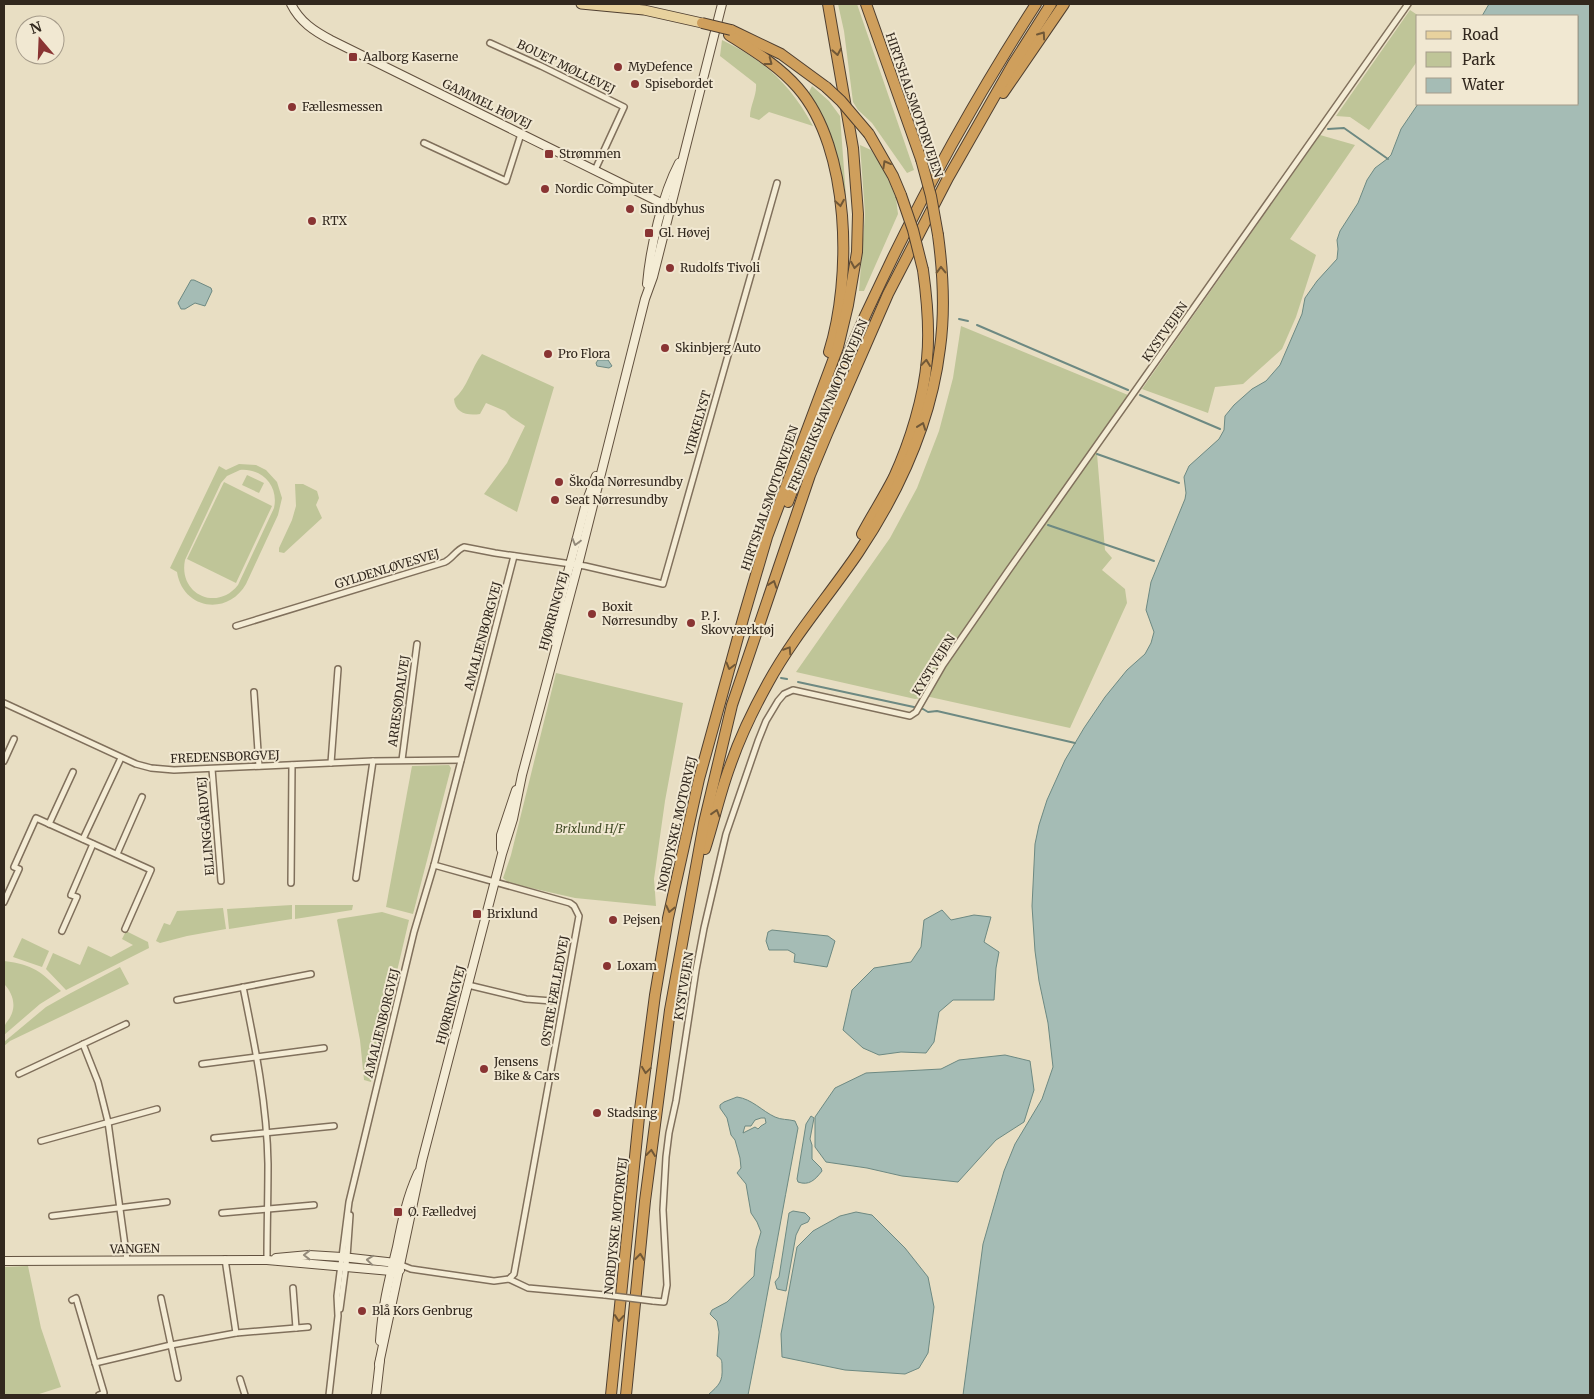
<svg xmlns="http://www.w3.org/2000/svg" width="1594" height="1399" font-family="Merriweather,serif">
	<rect width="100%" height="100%" fill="#e8dec3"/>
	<g fill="#bfc598" fill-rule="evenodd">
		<polygon points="838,4 857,4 914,170 907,173 872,123 858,110 853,102 844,31"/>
		<polygon points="1410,10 1419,16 1418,16 1418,60 1369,130 1350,117 1336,116"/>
		<path d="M722 40C765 61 790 84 813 126L769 112 759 120 750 117C750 105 757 96 756 84L720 56Z"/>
		<path d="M812 86 829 101 840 116 846 196C838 156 831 128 808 94Z"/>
		<polygon points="1320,135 1355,145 1290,239 1316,255 1296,317 1282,349 1243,384 1215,387 1208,413 1142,389"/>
		<polygon points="860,145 871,150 884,170 896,198 898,214 864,291 859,291 865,214"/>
		<polygon points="961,326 1128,395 1096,442 1105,550 1112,558 1102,570 1125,589 1127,603 1070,728 930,697 915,699 796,672 890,538 917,488 939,431 953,378"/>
		<path d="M482 354 554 387 517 512 484 494 507 463 525 426 511 417 505 411 486 403 480 414C467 416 455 413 454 399 468 387 471 368 482 354Z"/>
		<path d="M239 464 256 465 266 470 277 482 282 498 278 515 246 584C228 616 183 610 177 572L170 568 219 466 226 470ZM240 470C262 468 279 486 274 508L238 585C217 612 178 594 185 560L221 483 227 476Z"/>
		<polygon points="247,475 264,483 259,493 242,485"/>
		<polygon points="224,482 272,506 236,583 187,559"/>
		<polygon points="295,484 303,484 317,491 319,498 316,505 322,518 284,553 279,552 279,548 292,520 296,506"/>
		<polygon points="556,673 683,703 665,801 654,879 656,906 575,898 509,883 503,878 511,855"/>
		<polygon points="449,765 451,768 413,914 386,907 412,766"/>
		<polygon points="292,905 292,919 229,929 227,909"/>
		<polygon points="295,905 353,905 352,910 295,919"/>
		<polygon points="223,908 226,929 187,936 160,943 156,941 164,923 170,925 177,911"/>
		<polygon points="382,912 409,920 371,1082 364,1080 360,1040 337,920 338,919"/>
		<polygon points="126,931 148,942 149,948 66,990 46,969 53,953 80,965 88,946 111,957 133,945 122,939"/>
		<polygon points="22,938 49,951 42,967 13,957"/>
		<path d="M4 961C34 965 40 971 61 991L40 1004 4 1035C4 1020 8 1024 12 1013 16 1002 11 991 4 984Z"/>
		<polygon points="120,967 129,984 10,1041 4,1046 4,1042 46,1007 69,994"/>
		<polygon points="28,1266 41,1328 61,1387 36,1395 4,1395 4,1267"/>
	</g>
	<g fill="#a5bcb5" stroke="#6d8982" fill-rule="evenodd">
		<polygon points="1489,4 1590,4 1590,1395 963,1395 983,1244 1004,1171 1015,1144 1042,1099 1053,1067 1048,1023 1039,981 1035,951 1032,906 1035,844 1039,825 1047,800 1065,760 1084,728 1105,697 1127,670 1145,654 1151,643 1154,632 1146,610 1151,582 1185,499 1186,493 1184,477 1189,466 1219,439 1224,430 1225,416 1234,405 1252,389 1266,381 1280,365 1302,314 1305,298 1317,281 1337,259 1338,249 1337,240 1340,231 1358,203 1367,180 1375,168 1387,159 1391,155 1401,129 1418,104 1578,104 1578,16 1482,16"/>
		<polygon points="191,280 194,280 211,288 212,291 205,306 195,303 185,309 181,309 178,303"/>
		<polygon points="598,360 608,360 612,366 609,368 597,366 596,363"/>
		<polygon points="942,910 951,920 974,915 991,917 984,942 999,952 996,968 994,1000 953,1000 939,1012 934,1042 926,1053 901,1052 879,1055 863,1048 843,1030 852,990 874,968 911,962 921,947 924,920"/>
		<polygon points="772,930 828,936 835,941 827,967 794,962 795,954 788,950 769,950 766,941 768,932"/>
		<polygon points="1005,1055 1030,1061 1034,1090 1024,1122 996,1140 958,1182 902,1176 867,1168 826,1162 815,1147 815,1117 835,1088 866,1073 941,1069 959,1060"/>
		<path d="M737 1097C752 1099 762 1111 775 1117 781 1120 788 1119 795 1121L798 1128C781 1217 766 1306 748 1395H708C719 1385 723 1382 722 1367 722 1361 722 1359 717 1356L719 1332 717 1321 710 1314 712 1310 727 1302 754 1276 756 1249 761 1232 757 1222 751 1213 746 1184 737 1173 741 1168 740 1158 735 1140 731 1135 727 1118 720 1108V1105L724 1102ZM761 1118H765L766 1123 761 1126 758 1129 755 1127 743 1133 745 1126H751L755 1120Z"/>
		<path d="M811 1116 814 1118 810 1139 812 1145V1159L821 1168 822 1171C815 1180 809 1186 798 1182L797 1179 806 1124Z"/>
		<polygon points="793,1211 805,1213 810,1218 808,1222 801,1225 796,1235 786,1291 777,1289 775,1282 779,1277 789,1213"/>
		<polygon points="856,1212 872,1215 905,1248 928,1277 934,1307 928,1353 919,1368 905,1374 845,1370 782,1357 781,1334 797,1247 813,1231 840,1216"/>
	</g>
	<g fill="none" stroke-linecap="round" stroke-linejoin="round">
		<g stroke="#6d8982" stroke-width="2">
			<polyline points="1328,129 1344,128 1388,159"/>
			<polyline points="959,319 968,321"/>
			<polyline points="977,325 1128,390"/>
			<polyline points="1140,395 1220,429"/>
			<polyline points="1097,454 1179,483"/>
			<polyline points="1048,525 1154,561"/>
			<polyline points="781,678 787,679"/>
			<polyline points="798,682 923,709 928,712 937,711 1075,743"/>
		</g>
		<defs>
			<g id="street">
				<polyline points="490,43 541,66 624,107 595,170"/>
				<polyline points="424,143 506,181 521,134"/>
				<path d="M236 626 445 562C453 558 456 550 464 547L495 553 585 566 663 584 777 183"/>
				<polyline points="254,692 259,766"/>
				<polyline points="4,703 136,764 151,768 174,770 373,761 461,760"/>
				<polyline points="402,760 417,644"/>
				<polyline points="4,761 14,739"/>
				<polyline points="331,763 338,669"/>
				<polyline points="212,769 221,881"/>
				<polyline points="49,824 73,772"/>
				<polyline points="83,839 121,758"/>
				<polyline points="117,854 142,797"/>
				<polyline points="356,878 373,761"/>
				<polyline points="291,883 292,765"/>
				<polyline points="4,902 19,869 14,867 36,818 151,870 125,929"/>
				<polyline points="62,931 77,897 71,895 93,844"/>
				<polyline points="468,985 526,999 552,1001"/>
				<path d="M243 987C255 1046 267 1104 268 1164 268 1196 267 1228 267 1260"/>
				<polyline points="177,1000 311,974"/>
				<polyline points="83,1044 98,1082 108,1122 127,1260"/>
				<polyline points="202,1064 324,1048"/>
				<polyline points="19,1074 126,1024"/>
				<polyline points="214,1138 334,1126"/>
				<polyline points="41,1141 157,1109"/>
				<polyline points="222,1213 314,1205"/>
				<polyline points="52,1216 167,1202"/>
				<polyline points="225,1259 236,1333"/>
				<polyline points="401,1265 411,1269 494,1281 509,1279 514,1274 579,916 574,906 570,903 434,865"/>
				<polyline points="509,1279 528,1288 605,1295"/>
				<polyline points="293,1288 296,1328"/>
				<polyline points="161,1298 178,1378"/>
				<polyline points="72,1300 76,1298 104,1393 99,1395"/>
				<polyline points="653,1301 664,1302 667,1285 663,1210 666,1157 669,1133 676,1101 696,970 704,928 726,834 758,741 766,721 778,701 784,694 793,690 910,716 916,712 943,665 1008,571 1408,4"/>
				<polyline points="340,1309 347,1257 350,1215"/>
				<polyline points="95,1363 171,1345 236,1333 308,1327"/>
				<polyline points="240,1379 245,1395"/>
				<polyline points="329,1395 338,1316 337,1296 349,1202 414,932 434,865 514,556"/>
			</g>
			<g id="secondary">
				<path d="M291 4C300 22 314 31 331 40L659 202 671 205"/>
				<path d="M647 284C650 249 662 195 679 163"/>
				<polyline points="554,641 561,599 586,503 596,476"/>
				<polyline points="501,849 501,835 516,790"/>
				<polyline points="276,1258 309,1255 342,1257 396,1263"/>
				<polyline points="4,1261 267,1260 391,1271 400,1270"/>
				<path d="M380 1341C382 1307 389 1280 397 1247 402 1221 407 1197 418 1173"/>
				<polyline points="379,1364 422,1161 502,854 513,819 522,775 578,565 645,299 653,277 722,4"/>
				<polyline points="376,1395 380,1360"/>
			</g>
			<polyline id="primary" points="581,4 644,10 702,23"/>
			<g id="highway">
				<polyline points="866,4 921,159"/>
				<polyline points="731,30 781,54 826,87"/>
				<path d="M729 35C754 51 779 66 798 88 851 149 852 279 829 352"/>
				<polyline points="1003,93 1064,4"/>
				<polyline points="869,134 893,176 901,195"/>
				<path d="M788 502C853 327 935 160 1036 4"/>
				<path d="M862 534C872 515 884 497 894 477 910 442 924 397 927 359 930 330 927 299 923 270"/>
				<path d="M705 849C714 821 720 793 730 766 740 737 753 710 768 683 793 637 828 597 858 553 899 492 931 422 940 348 945 312 943 272 938 235"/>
				<polyline points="611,1395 639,1117 655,995 668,918 699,779 743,619 767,537 838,347 848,305 857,252 858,214 853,148 828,4"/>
				<polyline points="626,1395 645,1201 670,1010 704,823 732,705 810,475 827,434 888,294 948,178 1013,64 1051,4"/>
			</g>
		</defs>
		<use href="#street" stroke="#80705c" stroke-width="8"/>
		<use href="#secondary" stroke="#62513f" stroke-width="10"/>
		<use href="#primary" stroke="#4f3f30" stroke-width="11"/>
		<use href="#highway" stroke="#4f3f30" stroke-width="12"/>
		<use href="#street" stroke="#f4ecd5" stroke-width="5"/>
		<use href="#secondary" stroke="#f4ecd5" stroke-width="8"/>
		<use href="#primary" stroke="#e8d29e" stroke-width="9"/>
		<use href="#highway" stroke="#cf9f5c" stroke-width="10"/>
		<defs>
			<polyline id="street-bridge" points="605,1295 653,1301"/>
			<g id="highway-bridge">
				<polyline points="702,23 731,30"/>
				<polyline points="826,87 841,101 869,134"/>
				<polyline points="921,159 931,196 938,235"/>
				<polyline points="901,195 913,230 923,270"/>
			</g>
		</defs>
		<use href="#street-bridge" stroke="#80705c" stroke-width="8" stroke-linecap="butt"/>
		<use href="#highway-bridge" stroke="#4f3f30" stroke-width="12" stroke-linecap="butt"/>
		<use href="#street-bridge" stroke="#f4ecd5" stroke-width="5"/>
		<use href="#highway-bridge" stroke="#cf9f5c" stroke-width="10"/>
	</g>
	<defs><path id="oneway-chevron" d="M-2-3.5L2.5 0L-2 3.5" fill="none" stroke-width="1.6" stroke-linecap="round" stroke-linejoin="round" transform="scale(1.25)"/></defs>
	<g stroke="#715837">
		<use href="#oneway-chevron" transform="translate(1042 35) rotate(-55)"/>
		<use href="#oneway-chevron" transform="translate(837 52) rotate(80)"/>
		<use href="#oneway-chevron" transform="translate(769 62) rotate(37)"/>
		<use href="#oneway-chevron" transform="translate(886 164) rotate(-119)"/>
		<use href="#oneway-chevron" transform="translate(840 203) rotate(81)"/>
		<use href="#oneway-chevron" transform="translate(855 265) rotate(99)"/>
		<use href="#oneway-chevron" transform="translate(941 270) rotate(-91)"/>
		<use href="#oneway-chevron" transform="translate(926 363) rotate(-84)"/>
		<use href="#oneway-chevron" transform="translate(922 426) rotate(-70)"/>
		<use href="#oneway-chevron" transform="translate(773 584) rotate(-71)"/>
		<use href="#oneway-chevron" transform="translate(788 650) rotate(-57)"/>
		<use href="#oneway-chevron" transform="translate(730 666) rotate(105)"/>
		<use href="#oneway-chevron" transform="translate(716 813) rotate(-73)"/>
		<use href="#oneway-chevron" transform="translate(670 909) rotate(103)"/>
		<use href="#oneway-chevron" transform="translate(646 1070) rotate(98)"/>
		<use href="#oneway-chevron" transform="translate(651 1153) rotate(-83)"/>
		<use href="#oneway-chevron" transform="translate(640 1257) rotate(-84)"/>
		<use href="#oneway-chevron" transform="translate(619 1318) rotate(95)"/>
	</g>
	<g stroke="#938a7a">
		<use href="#oneway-chevron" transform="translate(576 542) rotate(105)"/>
		<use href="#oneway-chevron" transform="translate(307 1255) rotate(180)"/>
		<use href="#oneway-chevron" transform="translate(370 1260) rotate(-174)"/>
	</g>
	<g fill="#893433" stroke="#f1e8d2" stroke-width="2">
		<rect x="348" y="52" width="10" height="10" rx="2.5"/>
		<circle cx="618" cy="67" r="5"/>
		<circle cx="635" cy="84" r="5"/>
		<circle cx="292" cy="107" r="5"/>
		<rect x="544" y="149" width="10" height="10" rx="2.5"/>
		<circle cx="545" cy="189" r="5"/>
		<circle cx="630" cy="209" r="5"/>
		<circle cx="312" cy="221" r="5"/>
		<rect x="644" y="228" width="10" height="10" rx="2.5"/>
		<circle cx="670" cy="268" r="5"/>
		<circle cx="665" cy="348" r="5"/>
		<circle cx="548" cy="354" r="5"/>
		<circle cx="559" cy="482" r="5"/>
		<circle cx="555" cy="500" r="5"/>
		<circle cx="592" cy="614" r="5"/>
		<circle cx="691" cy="623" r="5"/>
		<rect x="472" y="909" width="10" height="10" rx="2.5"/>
		<circle cx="613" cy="920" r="5"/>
		<circle cx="607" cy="966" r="5"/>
		<circle cx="484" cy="1069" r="5"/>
		<circle cx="597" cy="1113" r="5"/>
		<rect x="393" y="1207" width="10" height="10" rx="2.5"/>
		<circle cx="362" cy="1311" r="5"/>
	</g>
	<g text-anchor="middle" stroke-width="4" stroke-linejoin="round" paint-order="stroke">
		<g font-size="12" fill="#32281e" stroke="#f1e8d2" text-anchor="start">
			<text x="363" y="61">Aalborg Kaserne</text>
			<text x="628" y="71">MyDefence</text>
			<text x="645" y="88">Spisebordet</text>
			<text x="302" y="111">Fællesmessen</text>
			<text x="559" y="158">Strømmen</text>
			<text x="555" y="193">Nordic Computer</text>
			<text x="640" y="213">Sundbyhus</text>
			<text x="322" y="225">RTX</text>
			<text x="659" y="237">Gl. Høvej</text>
			<text x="680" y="272">Rudolfs Tivoli</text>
			<text x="675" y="352">Skinbjerg Auto</text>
			<text x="558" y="358">Pro Flora</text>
			<text x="569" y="486">Škoda Nørresundby</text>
			<text x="565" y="504">Seat Nørresundby</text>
			<text x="602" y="611">Boxit<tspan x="602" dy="14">Nørresundby</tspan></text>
			<text x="701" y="620">P. J.<tspan x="701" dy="14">Skovværktøj</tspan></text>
			<text x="487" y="918">Brixlund</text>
			<text x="623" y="924">Pejsen</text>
			<text x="617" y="970">Loxam</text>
			<text x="494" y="1066">Jensens<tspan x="494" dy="14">Bike &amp; Cars</tspan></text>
			<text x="607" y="1117">Stadsing</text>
			<text x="408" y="1216">Ø. Fælledvej</text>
			<text x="372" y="1315">Blå Kors Genbrug</text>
		</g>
		<g font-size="12" fill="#32281e" stroke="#f1e8d2">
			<text transform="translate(566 67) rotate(26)" y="4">BOUET MØLLEVEJ</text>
			<text transform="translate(487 104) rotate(26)" y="4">GAMMEL HØVEJ</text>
			<text transform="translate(914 105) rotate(71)" y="4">HIRTSHALSMOTORVEJEN</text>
			<text transform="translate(1165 332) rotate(-55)" y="4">KYSTVEJEN</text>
			<text transform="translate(828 405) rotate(-67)" y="4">FREDERIKSHAVNMOTORVEJEN</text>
			<text transform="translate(698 423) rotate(-74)" y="4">VIRKELYST</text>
			<text transform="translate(770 498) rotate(-71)" y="4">HIRTSHALSMOTORVEJEN</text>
			<text transform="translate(387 569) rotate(-17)" y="4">GYLDENLØVESVEJ</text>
			<text transform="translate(554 611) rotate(-75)" y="4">HJØRRINGVEJ</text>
			<text transform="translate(483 636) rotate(-75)" y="4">AMALIENBORGVEJ</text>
			<text transform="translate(934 665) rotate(-58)" y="4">KYSTVEJEN</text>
			<text transform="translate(399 701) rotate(-82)" y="4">ARRESØDALVEJ</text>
			<text transform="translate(225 757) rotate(-2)" y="4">FREDENSBORGVEJ</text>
			<text transform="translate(677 824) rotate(-77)" y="4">NORDJYSKE MOTORVEJ</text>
			<text transform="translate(206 826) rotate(-95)" y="4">ELLINGGÅRDVEJ</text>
			<text transform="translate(684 986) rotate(-81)" y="4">KYSTVEJEN</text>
			<text transform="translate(555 991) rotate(-80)" y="4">ØSTRE FÆLLEDVEJ</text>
			<text transform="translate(451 1005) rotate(-75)" y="4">HJØRRINGVEJ</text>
			<text transform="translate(382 1023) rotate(-76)" y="4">AMALIENBORGVEJ</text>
			<text transform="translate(616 1226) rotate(-84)" y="4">NORDJYSKE MOTORVEJ</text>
			<text transform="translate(135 1249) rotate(-1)" y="4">VANGEN</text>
		</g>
		<g font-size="12" font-style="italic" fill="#424c27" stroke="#f1e8d2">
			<text x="590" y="833">Brixlund H/F</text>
		</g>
	</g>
	<rect width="1594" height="1399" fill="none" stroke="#32281e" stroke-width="10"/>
	<rect x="1416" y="15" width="162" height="90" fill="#f1e8d2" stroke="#a59b8a"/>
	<rect x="1426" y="31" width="25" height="8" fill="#e8d29e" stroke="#a59b8a"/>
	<text x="1462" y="40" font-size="15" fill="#32281e">Road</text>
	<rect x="1426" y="52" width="25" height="15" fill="#bfc598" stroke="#a59b8a"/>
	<text x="1462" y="65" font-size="15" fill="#32281e">Park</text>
	<rect x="1426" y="78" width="25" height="15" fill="#a5bcb5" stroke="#a59b8a"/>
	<text x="1462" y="90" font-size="15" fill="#32281e">Water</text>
	<g transform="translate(40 40) rotate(341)"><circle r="24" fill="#f1e8d2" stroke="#a59b8a"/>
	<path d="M0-4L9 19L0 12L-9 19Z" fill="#893433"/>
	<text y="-8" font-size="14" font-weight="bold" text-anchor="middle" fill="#32281e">N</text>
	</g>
</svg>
